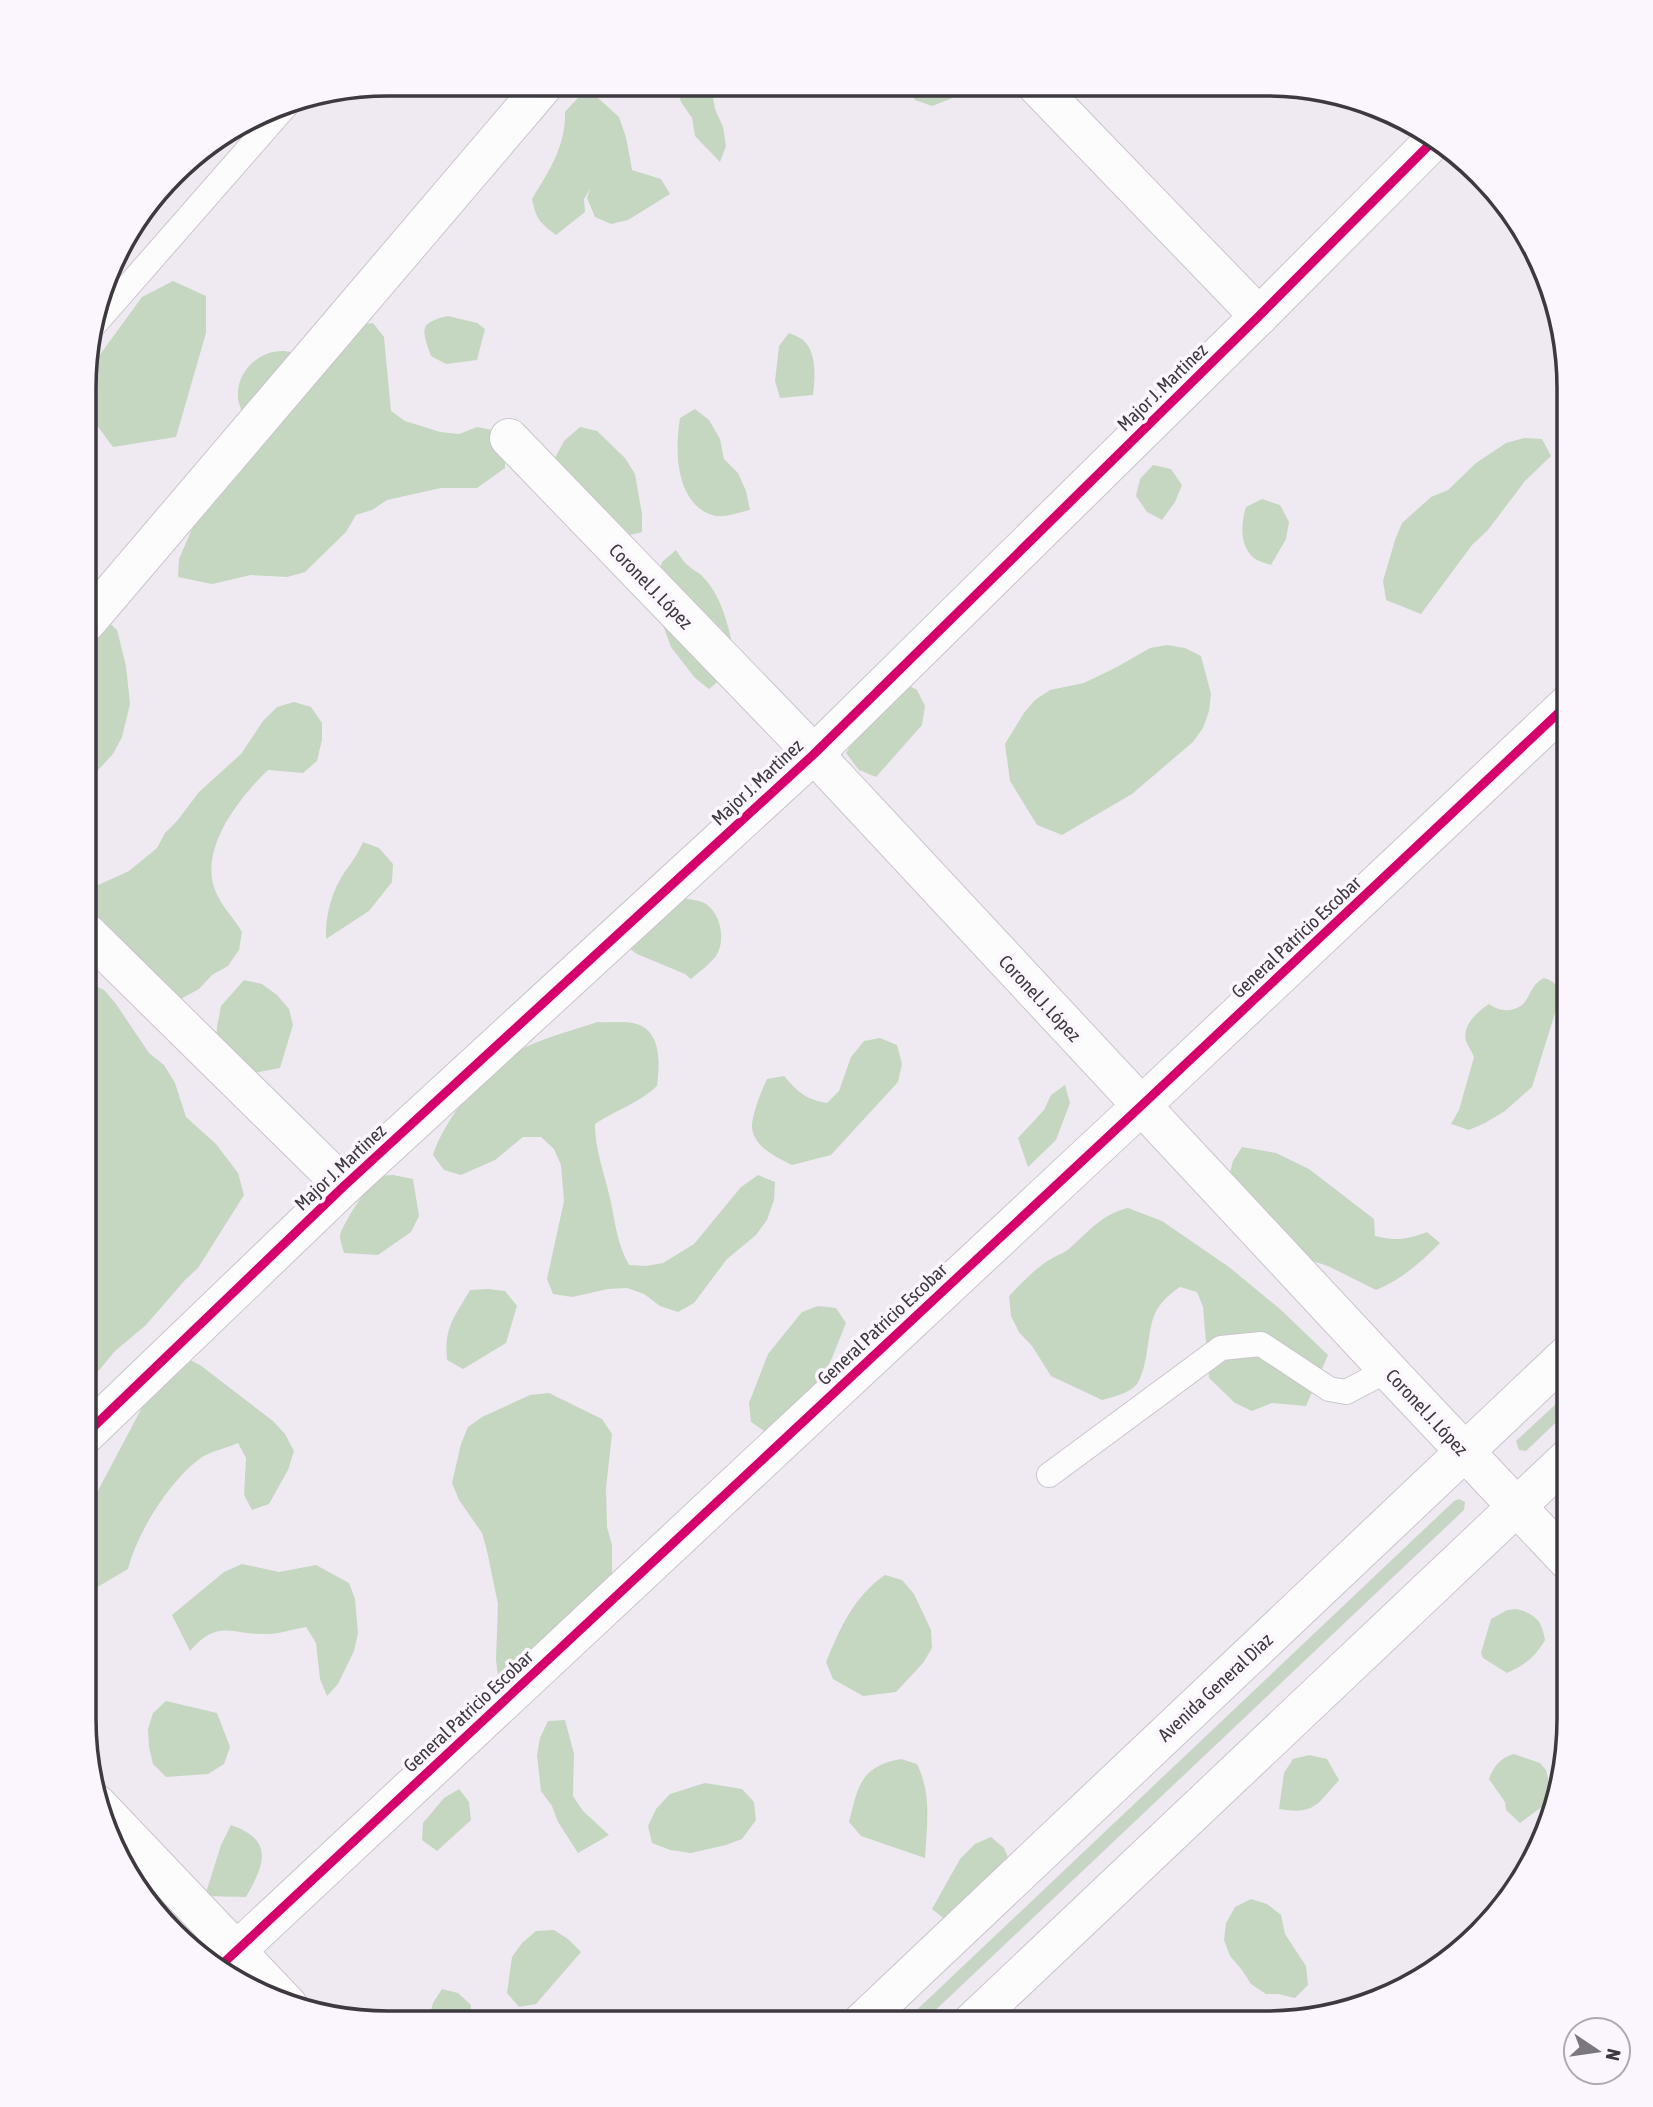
<svg xmlns="http://www.w3.org/2000/svg" width="1653" height="2107" font-family="'Asap Condensed',sans-serif">
	<rect width="100%" height="100%" fill="#efeaf2"/>
	<g fill="#c7d5c4">
		<polygon points="1569,1392 1569,1410 1526,1451 1519,1450 1516,1441"/>
		<polygon points="1459,1499 1465,1502 1464,1510 923,2022 904,2022 1454,1501"/>
	</g>
	<g fill="#c5d7c1">
		<polygon points="676,85 711,85 715,109 723,127 726,146 720,162 695,136 692,118 681,102"/>
		<polygon points="906,86 971,86 973,90 932,106 915,100"/>
		<path d="M587 88 619 117 626 137 632 170 661 179 670 194 628 220 611 224 595 217 587 198 590 189 584 199 585 212 556 235C540 223 536 219 532 199 549 171 566 146 565 112Z"/>
		<polygon points="173,281 206,296 206,333 176,437 113,447 93,420 87,399 87,380 99,356 142,297"/>
		<path d="M448 316 477 323 485 329 477 360 446 364 431 356C422 329 418 323 448 316Z"/>
		<path d="M373 323 384 337 391 411 405 421 440 432 459 434 477 427 497 431 505 448V468L477 488H441L387 500 372 510 356 515 346 532 305 572 287 577 251 575 212 584 178 577 179 559 242 413C241 408 238 402 238 397 236 372 259 350 284 351 295 352 306 356 317 358L356 325Z"/>
		<path d="M789 333C794 335 802 338 805 342 817 355 815 379 813 395L780 398 775 381 779 346Z"/>
		<path d="M695 409 709 420 720 439 724 459 738 473 746 491 750 510C740 512 728 517 717 516 714 516 710 514 707 513 675 497 675 448 680 418Z"/>
		<polygon points="580,427 597,431 625,458 635,474 642,514 642,532 602,542 547,473 564,441"/>
		<polygon points="1524,438 1542,439 1551,456 1525,481 1488,530 1472,545 1421,614 1386,600 1383,581 1395,540 1402,523 1431,497 1448,490 1476,463 1506,443"/>
		<polygon points="1153,465 1171,469 1182,485 1175,502 1162,520 1147,512 1136,496 1140,479"/>
		<path d="M1262 499 1280 505 1289 522 1286 539 1271 565C1266 563 1257 561 1254 558 1239 546 1241 523 1246 507Z"/>
		<path d="M676 550C680 556 684 563 690 567 694 571 700 573 703 577 726 601 729 635 738 664L709 689 695 678 671 647 652 595 662 562Z"/>
		<polygon points="86,601 117,630 126,666 130,704 122,737 113,754 86,783"/>
		<polygon points="1167,645 1185,648 1201,656 1211,694 1209,711 1203,728 1193,742 1132,794 1062,835 1037,825 1010,781 1005,744 1024,713 1035,700 1050,690 1084,683 1117,667 1150,648"/>
		<polygon points="901,681 917,690 925,706 922,725 876,777 859,770 846,753 864,721"/>
		<path d="M294 702 311 707 322 723V740L317 761 303 773 268 770C240 797 199 848 215 890 221 906 234 918 242 932L239 950 228 966 212 975 199 989 166 1007 86 914V884L96 886 129 871 157 848 165 833 177 821 199 792 241 754 263 721 277 707Z"/>
		<path d="M363 842 379 848 393 864 392 882 369 911 326 939C325 915 332 890 346 870 353 861 358 853 363 842Z"/>
		<path d="M657 898C670 899 689 897 702 902 720 909 727 940 716 956 710 964 699 972 691 979L685 974 637 954 629 948Z"/>
		<path d="M1544 978C1555 981 1558 986 1560 997L1532 1087 1505 1111 1485 1123 1469 1130 1451 1124 1459 1110 1474 1057C1472 1052 1468 1046 1466 1041 1462 1025 1477 1012 1489 1004 1498 1011 1511 1013 1522 1005 1531 997 1530 985 1544 978Z"/>
		<polygon points="244,980 262,984 277,995 289,1009 293,1025 280,1068 232,1077 216,1045 217,1027 221,1006"/>
		<polygon points="85,981 104,990 116,1004 149,1053 164,1065 175,1083 186,1117 216,1144 238,1173 244,1195 198,1268 185,1280 146,1325 115,1351 85,1387"/>
		<path d="M598 1022C610 1023 622 1021 633 1023 662 1029 660 1063 657 1086 639 1103 616 1110 595 1124 595 1150 604 1172 610 1198 615 1221 617 1244 629 1265L646 1266 663 1263 694 1244 741 1187 758 1175 775 1182 774 1200 767 1220 756 1235 727 1259 694 1303 678 1312 660 1306 644 1294 627 1288 608 1289 572 1297 553 1294 547 1279 564 1201 561 1165 554 1149 541 1137H523L495 1160 461 1175 444 1170 433 1155C443 1122 482 1072 512 1054 538 1039 570 1031 598 1022Z"/>
		<path d="M880 1038 897 1045 902 1064 898 1082 831 1155 792 1165C777 1158 754 1147 752 1128 751 1117 762 1089 767 1079L784 1076C798 1092 805 1099 827 1103L839 1091 851 1057 864 1041Z"/>
		<polygon points="1065,1085 1070,1103 1056,1140 1028,1167 1018,1138 1044,1110 1051,1095"/>
		<path d="M1242 1147 1276 1153 1309 1169 1374 1219 1375 1236C1396 1241 1406 1240 1427 1232L1440 1243C1420 1263 1402 1279 1376 1290L1328 1266 1273 1248 1228 1180 1233 1161Z"/>
		<path d="M393 1175 413 1179 419 1216 411 1232 378 1255 344 1253C343 1249 340 1241 340 1236 341 1226 368 1186 376 1176Z"/>
		<path d="M1128 1208 1162 1221 1229 1267 1280 1309 1328 1355 1306 1406 1272 1403 1252 1411 1235 1403 1209 1378 1203 1307 1197 1292 1180 1287C1149 1308 1152 1323 1146 1358 1144 1366 1142 1376 1137 1384 1130 1393 1113 1397 1102 1400L1051 1376 1032 1346 1019 1332 1011 1316 1009 1296C1022 1283 1035 1268 1051 1259 1057 1255 1065 1253 1070 1248 1089 1231 1102 1214 1128 1208Z"/>
		<path d="M488 1289 505 1291 517 1306 506 1343 463 1369 447 1360C444 1327 454 1318 470 1290Z"/>
		<polygon points="818,1306 836,1308 846,1323 832,1358 815,1391 766,1432 751,1422 749,1403 768,1354 802,1312"/>
		<path d="M184 1357 200 1365 273 1421 285 1434 294 1451 288 1470 269 1504 252 1510 244 1495 246 1458 238 1443C227 1448 212 1451 202 1457 170 1480 138 1531 128 1569L84 1595V1517L155 1383Z"/>
		<polygon points="549,1393 602,1419 612,1434 606,1488 607,1527 612,1545 612,1584 512,1690 498,1676 496,1660 498,1604 487,1551 482,1533 459,1500 452,1483 461,1444 468,1427 482,1417 530,1395"/>
		<path d="M242 1564 279 1572 316 1565 349 1583 355 1599 358 1633 354 1651 338 1684 327 1696 320 1679 316 1643 306 1627C293 1629 280 1634 267 1634 230 1635 219 1618 190 1651L172 1615 224 1572Z"/>
		<path d="M885 1575 902 1580 914 1594 931 1630 932 1648 923 1663 896 1692 863 1696 833 1679 826 1662C840 1628 854 1596 885 1575Z"/>
		<path d="M1516 1609C1535 1613 1542 1621 1545 1640 1536 1656 1524 1666 1507 1673L1483 1658 1481 1653 1491 1619 1507 1610Z"/>
		<polygon points="166,1701 217,1713 230,1747 224,1764 208,1774 166,1777 153,1764 149,1747 148,1729 153,1713"/>
		<polygon points="565,1720 574,1754 573,1796 583,1811 609,1835 578,1853 558,1822 552,1806 541,1791 537,1755 540,1738 548,1721"/>
		<path d="M1514 1754 1540 1763 1546 1770 1551 1790 1543 1806 1520 1823 1506 1810 1505 1802 1489 1779C1493 1767 1501 1757 1514 1754Z"/>
		<path d="M1309 1755 1327 1759 1339 1780C1317 1805 1314 1815 1279 1809L1284 1773 1293 1759Z"/>
		<path d="M901 1759 917 1764C932 1795 927 1824 925 1858L861 1836 849 1822C858 1787 860 1766 901 1759Z"/>
		<polygon points="705,1783 742,1789 754,1802 756,1820 742,1839 726,1845 691,1853 670,1850 652,1843 648,1826 656,1809 670,1794"/>
		<polygon points="459,1789 469,1802 471,1820 437,1851 422,1840 423,1823 444,1798"/>
		<path d="M231 1825C274 1840 265 1864 246 1897L205 1896 221 1845Z"/>
		<polygon points="991,1837 1004,1848 1012,1867 947,1921 932,1909 960,1859 975,1844"/>
		<polygon points="1251,1899 1267,1904 1281,1915 1285,1934 1306,1966 1308,1985 1295,1998 1278,1994 1266,1994 1251,1984 1242,1970 1230,1956 1224,1940 1226,1923 1235,1907"/>
		<polygon points="554,1930 568,1939 581,1952 536,2004 519,2007 507,1993 512,1957 522,1943 536,1931"/>
		<polygon points="442,1989 458,1993 471,2005 470,2022 428,2022 433,2003"/>
	</g>
	<g fill="none" stroke-linecap="round" stroke-linejoin="round">
		<defs>
			<g id="service">
				<polyline points="95,324 291,100"/>
				<polyline points="1049,1475 1221,1348 1261,1344 1329,1389 1346,1392 1388,1370"/>
			</g>
			<g id="minor">
				<polyline points="1037,86 1259,316"/>
				<polyline points="509,438 814,754 1388,1370 1568,1561"/>
				<polyline points="86,623 545,84"/>
				<polyline points="86,932 344,1186"/>
				<polyline points="85,1435 344,1186 814,754 1259,316 1436,138"/>
				<polyline points="97,1804 288,2005"/>
				<polyline points="217,1969 1141,1106 1569,703"/>
				<polyline points="862,2022 1569,1353"/>
				<polyline points="972,2022 1568,1458"/>
			</g>
		</defs>
		<use href="#service" stroke="#c9c5cb" stroke-width="26"/>
		<use href="#minor" stroke="#c9c5cb" stroke-width="40"/>
		<use href="#service" stroke="#fdfcfd" stroke-width="24"/>
		<use href="#minor" stroke="#fdfcfd" stroke-width="38"/>
		<defs>
			<g id="cycleway">
				<polyline points="85,1435 344,1186 814,754 1259,316 1436,138"/>
				<polyline points="217,1969 1141,1106 1569,703"/>
			</g>
		</defs>
		<use href="#cycleway" stroke="#fbf5fe" stroke-width="13"/>
		<use href="#cycleway" stroke="#d6006c" stroke-width="9"/>
	</g>
	<g text-anchor="middle" stroke-width="7" stroke-linejoin="round" paint-order="stroke">
		<g font-size="19" fill="#3d393f" stroke="#fbf5fe">
			<text transform="translate(1162 387) rotate(-44)" y="7">Major J. Martinez</text>
			<text transform="translate(651 586) rotate(46)" y="7">Coronel J. López</text>
			<text transform="translate(757 782) rotate(-43)" y="7">Major J. Martinez</text>
			<text transform="translate(1296 937) rotate(-43)" y="7">General Patricio Escobar</text>
			<text transform="translate(1040 998) rotate(47)" y="7">Coronel J. López</text>
			<text transform="translate(340 1167) rotate(-43)" y="7">Major J. Martinez</text>
			<text transform="translate(882 1324) rotate(-43)" y="7">General Patricio Escobar</text>
			<text transform="translate(1427 1412) rotate(47)" y="7">Coronel J. López</text>
			<text transform="translate(1215 1687) rotate(-43)" y="7">Avenida General Diaz</text>
			<text transform="translate(468 1711) rotate(-43)" y="7">General Patricio Escobar</text>
		</g>
	</g>
	<path d="M0 0H1653V2107H0ZM388 96H1265A292 292 0 0 1 1557 388V1719A292 292 0 0 1 1265 2011H388A292 292 0 0 1 96 1719V388A292 292 0 0 1 388 96Z" fill="#fbf5fe" fill-rule="evenodd"/>
	<path fill="none" stroke="#3d393f" stroke-width="3.5" d="M388 96H1265A292 292 0 0 1 1557 388V1719A292 292 0 0 1 1265 2011H388A292 292 0 0 1 96 1719V388A292 292 0 0 1 388 96Z"/>
	<g transform="translate(1597 2051) rotate(103)"><circle r="33" fill="#fbf5fe" stroke="#afaab2" stroke-width="2"/>
	<path d="M0-5L12 26L0 18L-12 26Z" fill="#7b777e"/>
	<text y="-10" font-size="19" font-weight="bold" text-anchor="middle" fill="#3d393f">N</text>
	</g>
</svg>
